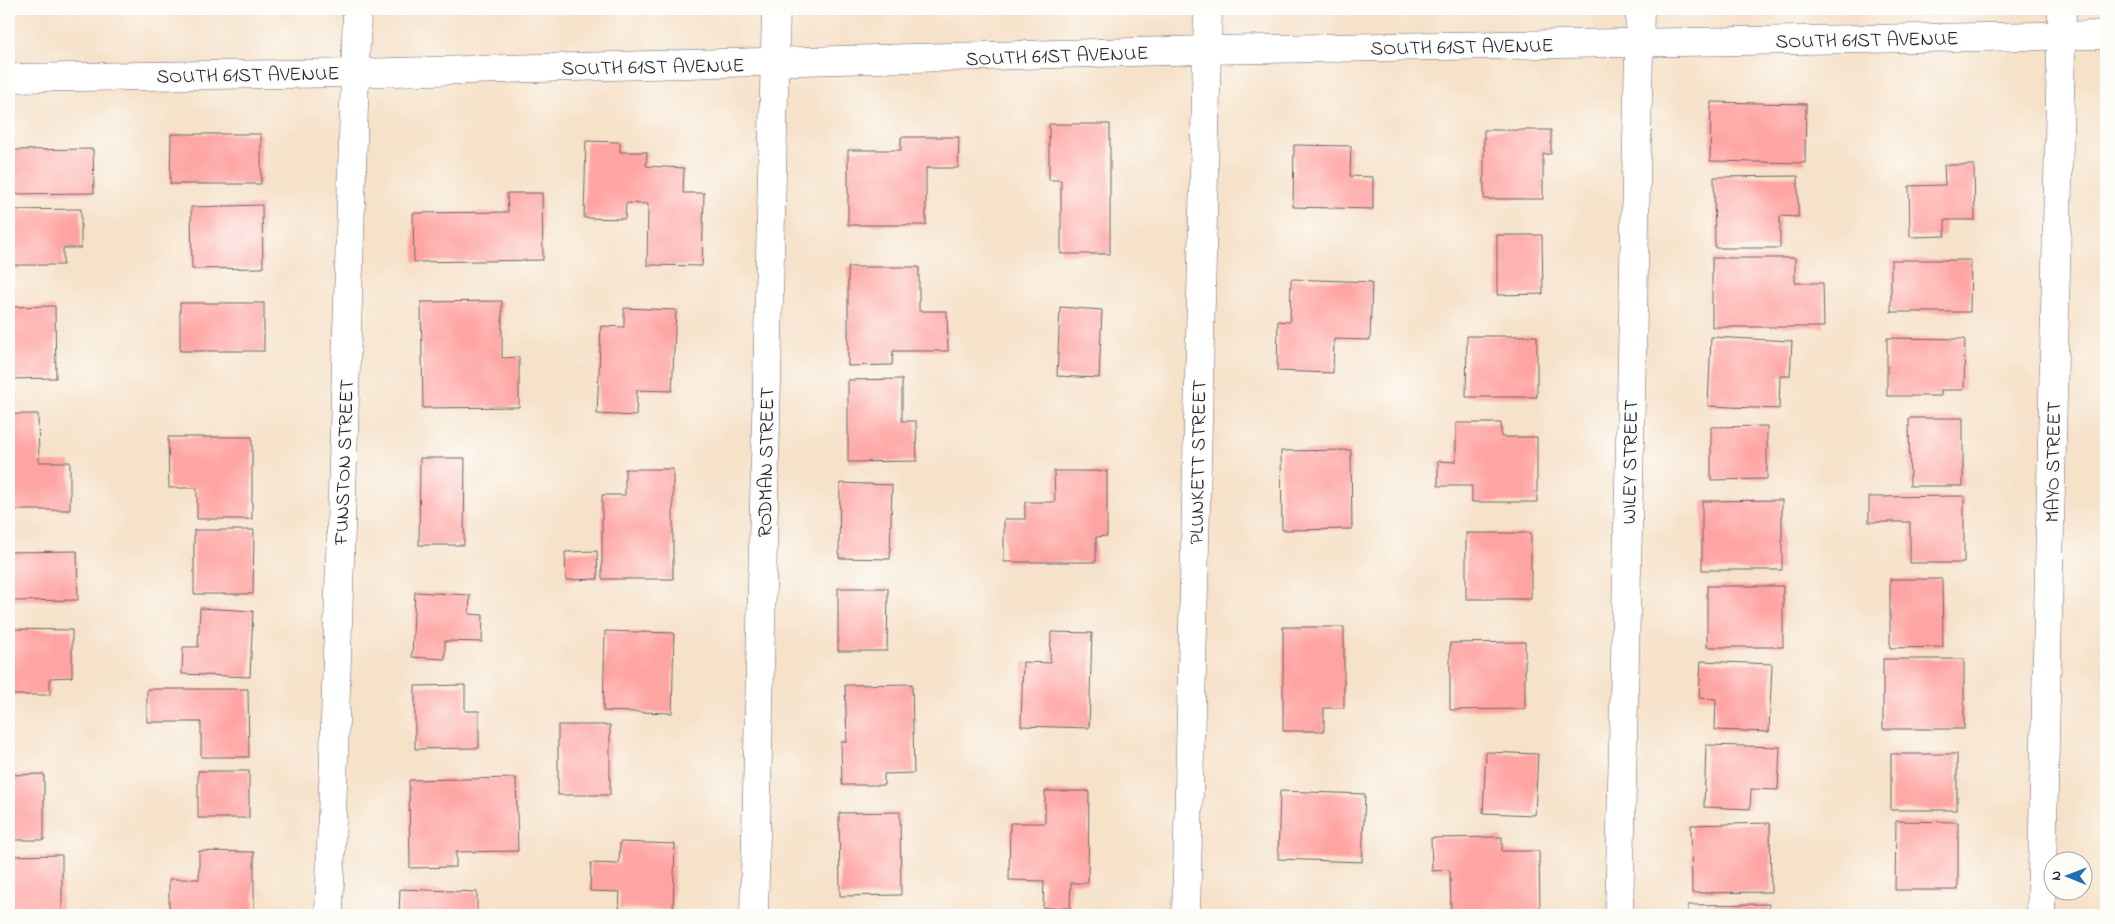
<svg xmlns="http://www.w3.org/2000/svg" width="2115" height="924" font-family="'Indie Flower',sans-serif">
	<rect width="100%" height="100%" fill="#fdfcf7"/>
	<filter id="ink" filterUnits="userSpaceOnUse"><feTurbulence type="fractalNoise" baseFrequency=".02" numOctaves="2"/><feDisplacementMap in="SourceGraphic" scale="10" xChannelSelector="R" yChannelSelector="G"/><feConvolveMatrix kernelMatrix="1 2 1 2 8 2 1 2 1" color-interpolation-filters="sRGB"/></filter>
	<filter id="wash" filterUnits="userSpaceOnUse"><feTurbulence type="fractalNoise" baseFrequency=".0096" numOctaves="4" result="noise"/><feDisplacementMap in="SourceGraphic" scale="20" xChannelSelector="R" yChannelSelector="G"/><feGaussianBlur stdDeviation="1.12" result="paint"/><feColorMatrix in="noise" values="0 0 0 0 0 0 0 0 0 0 0 0 0 0 0 0 0 1.4 0 .05"/><feComposite in="paint" operator="in"/></filter>
	<g filter="url(#wash)">
		<rect width="100%" height="100%" fill="#f6e1c9"/>
		<g id="blocks">
			<g fill="#fea4a3">
				<polygon points="1711,102 1806,104 1805,163 1710,161"/>
				<polygon points="1049,124 1110,124 1110,254 1061,254 1061,180 1049,180"/>
				<polygon points="1484,130 1551,130 1551,154 1543,154 1543,199 1484,199"/>
				<polygon points="171,134 261,134 261,184 170,184"/>
				<polygon points="901,137 959,137 958,168 926,168 926,225 848,225 848,150 901,150"/>
				<polygon points="586,141 620,142 620,152 647,152 646,166 684,168 683,193 704,193 702,266 647,265 648,204 626,203 625,219 584,218"/>
				<polygon points="1294,145 1351,146 1350,176 1373,177 1373,209 1293,207"/>
				<polygon points="93,149 94,193 9,194 9,150"/>
				<polygon points="1944,165 1974,165 1975,220 1945,220 1945,236 1910,237 1909,186 1945,185"/>
				<polygon points="1798,176 1798,217 1780,216 1780,248 1715,248 1714,177"/>
				<polygon points="507,193 542,193 543,260 414,262 413,213 508,212"/>
				<polygon points="262,205 263,268 192,269 191,207"/>
				<polygon points="81,209 81,248 63,248 63,265 9,265 9,210"/>
				<polygon points="1497,235 1542,235 1543,294 1497,295"/>
				<polygon points="1712,258 1795,258 1795,283 1823,283 1824,327 1712,327"/>
				<polygon points="1891,260 1971,260 1970,312 1891,312"/>
				<polygon points="848,267 919,267 919,311 947,311 948,351 893,351 892,365 848,366"/>
				<polygon points="1291,279 1372,282 1370,340 1334,339 1333,373 1277,371 1278,321 1290,322"/>
				<polygon points="502,301 502,358 519,357 519,407 423,408 421,302"/>
				<rect x="180" y="303" width="84" height="48"/>
				<polygon points="55,306 56,378 9,379 9,307"/>
				<polygon points="1060,307 1102,310 1099,378 1057,376"/>
				<polygon points="624,308 676,310 672,391 637,390 636,416 597,414 601,326 624,327"/>
				<polygon points="1467,336 1537,336 1537,397 1466,397"/>
				<polygon points="1711,337 1792,341 1790,376 1780,376 1779,409 1708,406"/>
				<polygon points="1887,338 1965,339 1964,390 1941,390 1941,396 1887,396"/>
				<polygon points="902,379 902,421 916,421 917,461 848,462 848,380"/>
				<polygon points="9,414 38,414 39,462 70,462 70,510 9,510"/>
				<polygon points="1909,418 1963,418 1963,486 1910,486"/>
				<polygon points="1456,423 1501,423 1501,437 1537,437 1537,502 1472,502 1472,486 1438,486 1438,461 1456,462"/>
				<polygon points="1767,426 1767,479 1711,480 1711,427"/>
				<polygon points="168,437 252,437 252,519 197,519 197,488 169,488"/>
				<polygon points="1351,450 1352,529 1282,530 1281,451"/>
				<polygon points="420,458 465,458 464,545 419,545"/>
				<polygon points="625,469 673,469 673,579 602,579 602,495 625,495"/>
				<polygon points="1054,471 1107,471 1107,536 1096,537 1096,562 1004,562 1004,519 1025,519 1025,502 1055,502"/>
				<polygon points="840,483 892,485 890,559 839,558"/>
				<polygon points="1964,496 1964,563 1910,563 1910,522 1869,522 1869,497"/>
				<polygon points="1782,500 1782,570 1702,570 1702,501"/>
				<polygon points="194,530 254,530 253,594 194,594"/>
				<rect x="1466" y="533" width="65" height="66"/>
				<polygon points="77,551 78,600 9,601 9,552"/>
				<polygon points="597,551 598,579 566,580 565,552"/>
				<polygon points="1890,579 1942,579 1943,647 1890,648"/>
				<rect x="1707" y="586" width="76" height="61"/>
				<polygon points="838,588 888,588 887,651 838,651"/>
				<polygon points="415,592 470,595 469,614 483,615 482,642 445,641 445,659 412,657"/>
				<rect x="2104" y="606" width="2" height="80"/>
				<polygon points="200,608 253,611 250,677 182,674 183,647 198,647"/>
				<polygon points="1283,627 1344,627 1344,708 1324,708 1324,731 1283,731"/>
				<polygon points="9,629 72,630 72,677 50,678 50,695 9,695"/>
				<polygon points="605,631 674,633 672,713 603,711"/>
				<polygon points="1051,632 1092,633 1089,728 1021,726 1023,662 1050,663"/>
				<polygon points="1525,642 1525,709 1450,710 1450,643"/>
				<rect x="1883" y="659" width="81" height="70"/>
				<polygon points="1701,661 1772,664 1769,732 1715,730 1716,699 1699,698"/>
				<polygon points="912,684 914,773 884,774 884,785 842,785 841,742 847,742 845,685"/>
				<polygon points="465,685 465,711 479,711 479,748 415,749 415,686"/>
				<polygon points="147,689 248,689 249,757 201,757 201,722 147,722"/>
				<rect x="558" y="725" width="52" height="70"/>
				<polygon points="1706,745 1780,747 1778,790 1751,789 1750,809 1704,807"/>
				<polygon points="1486,752 1538,754 1535,815 1483,813"/>
				<rect x="1891" y="754" width="66" height="56"/>
				<rect x="198" y="771" width="51" height="47"/>
				<polygon points="44,774 44,840 9,840 9,775"/>
				<polygon points="516,778 518,851 456,852 456,867 410,868 409,780"/>
				<polygon points="1045,791 1089,791 1088,883 1071,883 1070,908 1043,908 1044,881 1009,880 1010,823 1045,823"/>
				<polygon points="1280,791 1365,794 1362,862 1278,859"/>
				<polygon points="900,812 901,895 840,896 839,813"/>
				<polygon points="1896,821 1958,822 1958,890 1895,890"/>
				<polygon points="1770,823 1771,892 1692,893 1691,825"/>
				<polygon points="1502,837 1502,851 1539,851 1540,910 1451,912 1450,870 1432,871 1431,838"/>
				<polygon points="620,842 675,844 673,910 619,909 620,892 590,891 591,863 619,864"/>
				<polygon points="199,851 254,852 254,915 169,915 169,879 199,879"/>
				<polygon points="62,855 62,915 9,915 9,856"/>
				<polygon points="400,889 477,892 477,915 399,915"/>
				<polygon points="1769,904 1769,915 1688,915 1688,905"/>
			</g>
		</g>
	</g>
	<g filter="url(#ink)">
		<use href="#blocks" fill-opacity="0" stroke="#6c656d" stroke-width="1"/>
		<g fill="none" stroke-linecap="round" stroke-linejoin="round">
			<defs>
				<g id="street">
					<polyline points="9,78 356,73 1207,50 2106,35"/>
					<polyline points="329,915 357,9"/>
					<polyline points="754,915 776,9"/>
					<polyline points="1186,915 1208,9"/>
					<polyline points="1619,915 1640,9"/>
					<polyline points="2041,915 2062,9"/>
				</g>
			</defs>
			<use href="#street" stroke="#6c656d" stroke-width="29"/>
			<use href="#street" stroke="#fff" stroke-width="28"/>
		</g>
	</g>
	<g text-anchor="middle" stroke-width="4" stroke-linejoin="round" paint-order="stroke">
		<g font-size="20" fill="#22223b" stroke="#fdfcf7">
			<text transform="translate(1867 39) rotate(-1)" y="7">SOUTH 61ST AVENUE</text>
			<text transform="translate(1462 46) rotate(-1)" y="7">SOUTH 61ST AVENUE</text>
			<text transform="translate(1057 55) rotate(-2)" y="7">SOUTH 61ST AVENUE</text>
			<text transform="translate(653 66) rotate(-1)" y="7">SOUTH 61ST AVENUE</text>
			<text transform="translate(248 74) rotate(-1)" y="7">SOUTH 61ST AVENUE</text>
			<text transform="translate(343 462) rotate(-88)" y="7">FUNSTON STREET</text>
			<text transform="translate(765 462) rotate(-89)" y="7">RODMAN STREET</text>
			<text transform="translate(1197 462) rotate(-89)" y="7">PLUNKETT STREET</text>
			<text transform="translate(1629 462) rotate(-89)" y="7">WILEY STREET</text>
			<text transform="translate(2052 462) rotate(-89)" y="7">MAYO STREET</text>
		</g>
	</g>
	<rect width="2115" height="924" fill="none" stroke="#fdfcf7" stroke-width="30"/>
	<g transform="translate(2068 876) rotate(271)"><circle r="24" fill="#fdfcf7" stroke="#a5a5ac"/>
	<path d="M0-4L9 19L0 12L-9 19Z" fill="#1f6fb2"/>
	<text y="-8" font-size="14" font-weight="bold" text-anchor="middle" fill="#22223b">N</text>
	</g>
</svg>
